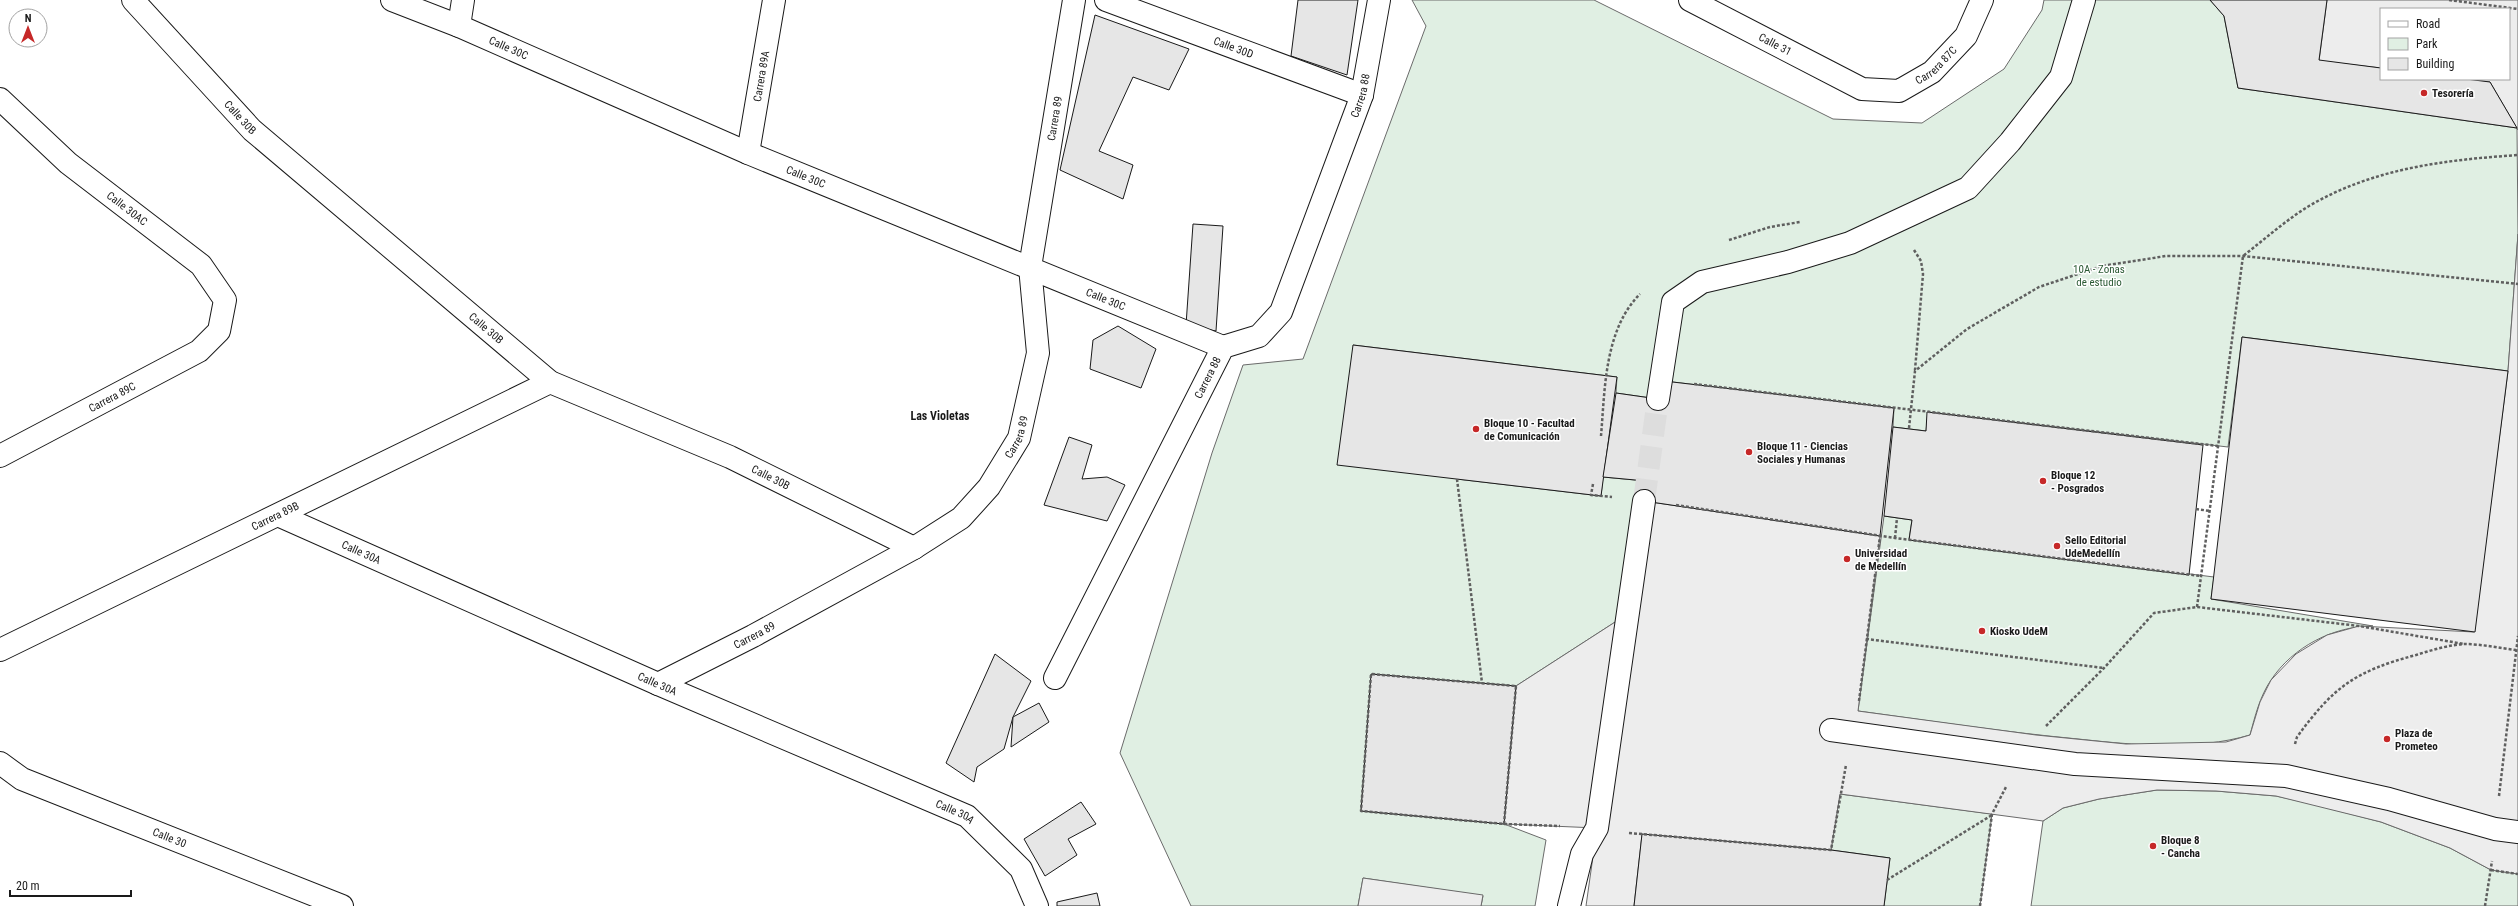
<svg xmlns="http://www.w3.org/2000/svg" width="2518" height="906" font-family="'Roboto Condensed',sans-serif">
	<rect width="100%" height="100%" fill="#fff"/>
	<g fill="#e0efe3" stroke="#6a6a6a">
		<polygon points="1412,0 1594,0 1833,119 1922,123 2004,69 2042,10 2044,0 2210,0 2224,16 2238,88 2517,128 2518,234 2508,371 2242,337 2228,447 1928,412 1926,431 1893,427 1894,408 1664,381 1658,399 1616,393 1617,377 1353,345 1457,479 1601,496 1603,477 1646,481 1626,615 1516,686 1372,674 1361,811 1504,824 1546,840 1535,906 1481,906 1483,896 1363,878 1358,906 1191,906 1120,753 1212,453 1243,365 1303,359 1426,26"/>
		<path d="M1884 516 1912 520 1909 539 2214 577 2211 599 2373 626C2333 626 2293 647 2271 680 2260 696 2255 716 2250 735 2195 751 2134 745 2078 739 2004 732 1931 721 1858 711Z"/>
		<polygon points="2157,790 2216,791 2276,796 2312,804 2381,822 2450,848 2491,870 2518,874 2518,906 2031,906 2043,821 2063,808 2099,799"/>
		<polygon points="1840,794 1992,814 1980,906 1884,906 1890,858 1831,850"/>
	</g>
	<g fill="#ededed" stroke="#6a6a6a">
		<polygon points="2327,0 2518,0 2518,130 2490,82 2467,79 2509,79 2509,9 2381,9 2381,68 2319,61"/>
		<polygon points="2518,234 2518,874 2491,870 2450,848 2381,822 2276,796 2216,791 2157,790 2099,799 2063,808 2043,821 1840,794 1831,850 1642,835 1634,906 1586,906 1597,828 1504,824 1516,686 1626,615 1644,501 1880,536 1858,711 2036,735 2126,744 2226,742 2250,735 2260,702 2271,680 2296,654 2327,635 2359,626 2474,632 2508,371"/>
		<polygon points="1363,878 1483,895 1481,906 1358,906"/>
	</g>
	<g fill="#e6e6e6" stroke="#1a1a1a">
		<polygon points="1298,0 1358,0 1347,75 1291,56"/>
		<polygon points="2210,0 2327,0 2319,60 2381,68 2381,79 2466,79 2490,82 2517,128 2238,88 2224,16"/>
		<polygon points="1095,15 1189,49 1169,90 1133,77 1099,151 1133,165 1123,199 1060,170"/>
		<polygon points="1193,224 1223,226 1216,331 1186,325"/>
		<polygon points="1118,326 1156,349 1141,388 1090,369 1093,340"/>
		<polygon points="2242,337 2508,371 2475,632 2211,599"/>
		<polygon points="1353,345 1617,377 1601,496 1337,465"/>
		<polygon points="1664,381 1894,408 1880,536 1644,501 1646,481 1603,477 1616,393 1658,399"/>
		<polygon points="1927,412 2203,445 2189,575 1909,540 1912,520 1884,516 1893,427 1926,431"/>
		<polygon points="1069,437 1092,445 1082,479 1107,477 1125,485 1107,521 1044,505"/>
		<polygon points="995,654 1031,681 1013,717 1004,749 977,767 974,782 946,763"/>
		<polygon points="1371,674 1516,686 1504,824 1361,811"/>
		<polygon points="1039,703 1049,722 1011,747 1013,717"/>
		<polygon points="1081,802 1096,824 1068,839 1077,855 1045,876 1024,839"/>
		<polygon points="1642,834 1831,850 1890,858 1884,906 1634,906"/>
		<polygon points="1097,893 1100,906 1057,906 1057,902"/>
	</g>
	<g fill="none" stroke-linecap="round" stroke-linejoin="round">
		<polyline stroke="#ddd" stroke-width="22" stroke-dasharray="22 11" stroke-linecap="butt" points="1644,501 1658,399"/>
		<defs>
			<g id="minor">
				<path id="s1" d="M133 0 252 130 550 382 730 457 914 548"/>
				<path id="s2" d="M392 0 459 26 748 153 1223 347"/>
				<path id="s3" d="M1106 0 1362 95"/>
				<path id="s4" d="M1690 0 1862 89 1899 91 1932 72 1966 36 1982 0"/>
				<polyline points="459,26 463,0"/>
				<path id="s5" d="M0 99 68 163 201 265 225 300 219 331 199 351 0 456"/>
				<path id="s6" d="M748 153 774 0"/>
				<polyline points="1658,399 1673,302 1702,282 1788,262 1850,243 1968,188 2010,142 2061,77 2084,0"/>
				<path id="s7" d="M280 516 658 684 967 816 1021 869 1037 906"/>
				<path id="s8" d="M0 650 550 382"/>
				<path id="s9" d="M1055 678 1223 347 1259 336 1281 312 1362 95 1379 0"/>
				<path id="s10" d="M658 684 753 636 914 548 961 518 989 487 1019 438 1038 353 1030 267 1074 0"/>
				<polyline points="1831,730 2075,764 2286,776 2389,799 2495,829 2518,832"/>
				<path id="s11" d="M0 763 22 779 342 906"/>
				<polyline points="1569,906 1582,854 1597,828 1644,501"/>
			</g>
		</defs>
		<use href="#minor" stroke="#1a1a1a" stroke-width="24"/>
		<g stroke="#5f5f5f" stroke-width="2.5" stroke-dasharray="3 2" stroke-linecap="butt">
			<polyline points="2449,0 2518,9"/>
			<polyline points="1729,240 1770,227 1800,222"/>
			<polyline points="1914,250 1921,261 1923,274 1915,370"/>
			<polyline points="1694,384 2218,446"/>
			<polyline points="1909,428 1915,371 1967,329 2039,287 2102,266 2166,256 2243,256 2518,284"/>
			<path d="M1601 436C1605 390 1604 330 1640 294"/>
			<polyline points="1457,479 1482,683"/>
			<polyline points="1593,484 1591,495 1612,497"/>
			<polyline points="1676,505 1895,538 2201,576"/>
			<polyline points="2196,509 2210,511"/>
			<polyline points="1895,538 1897,518"/>
			<path d="M2197 607 2243 256C2265 239 2286 220 2309 206 2374 168 2445 160 2518 155"/>
			<polyline points="1866,639 2104,668"/>
			<polyline points="1859,701 1880,536"/>
			<polyline points="2046,726 2104,668 2154,613 2197,607 2359,626 2464,644"/>
			<path d="M2295 744 2297 737C2334 686 2356 671 2416 655 2432 650 2449 645 2464 644 2481 644 2500 648 2516 650"/>
			<polyline points="2499,796 2518,636"/>
			<polyline points="1504,824 1516,686 1371,674 1361,811 1504,824 1560,826"/>
			<polyline points="1629,833 1831,850 1846,765"/>
			<polyline points="2491,870 2518,874"/>
			<polyline points="1887,880 1992,815"/>
			<polyline points="1980,906 1992,814 2006,787"/>
			<polyline points="2485,906 2492,861"/>
		</g>
		<use href="#minor" stroke="#fff" stroke-width="22"/>
	</g>
	<g fill="#c62828" stroke="#fff" stroke-width="1.5">
		<circle cx="2424" cy="93" r="4"/>
		<circle cx="1476" cy="429" r="4"/>
		<circle cx="1749" cy="452" r="4"/>
		<circle cx="2043" cy="481" r="4"/>
		<circle cx="2057" cy="546" r="4"/>
		<circle cx="1847" cy="559" r="4"/>
		<circle cx="1982" cy="631" r="4"/>
		<circle cx="2387" cy="739" r="4"/>
		<circle cx="2153" cy="846" r="4"/>
	</g>
	<g text-anchor="middle" stroke-width="3" stroke-linejoin="round" paint-order="stroke">
		<g font-size="11" fill="#1a1a1a" stroke="#fff">
			<text dy="4" stroke="none"><textPath href="#s4" startOffset="96">Calle 31</textPath></text>
			<text dy="4" stroke="none"><textPath href="#s3" startOffset="136">Calle 30D</textPath></text>
			<text dy="4" stroke="none"><textPath href="#s2" startOffset="126">Calle 30C</textPath></text>
			<text dy="4" stroke="none"><textPath href="#s4" startOffset="276">Carrera 87C</textPath></text>
			<text dy="4" stroke="none"><textPath href="#s6" startOffset="78">Carrera 89A</textPath></text>
			<text dy="4" stroke="none"><textPath href="#s9" startOffset="672">Carrera 88</textPath></text>
			<text dy="4" stroke="none"><textPath href="#s1" startOffset="159">Calle 30B</textPath></text>
			<text dy="4" stroke="none"><textPath href="#s10" startOffset="769">Carrera 89</textPath></text>
			<text dy="4" stroke="none"><textPath href="#s2" startOffset="450">Calle 30C</textPath></text>
			<text dy="4" stroke="none"><textPath href="#s5" startOffset="168">Calle 30AC</textPath></text>
			<text dy="4" stroke="none"><textPath href="#s2" startOffset="774">Calle 30C</textPath></text>
			<text dy="4" stroke="none"><textPath href="#s1" startOffset="483">Calle 30B</textPath></text>
			<text dy="4" stroke="none"><textPath href="#s9" startOffset="337">Carrera 88</textPath></text>
			<text transform="translate(112 397) rotate(-28)" y="4">Carrera 89C</text>
			<text dy="4" stroke="none"><textPath href="#s10" startOffset="445">Carrera 89</textPath></text>
			<text dy="4" stroke="none"><textPath href="#s1" startOffset="807">Calle 30B</textPath></text>
			<text dy="4" stroke="none"><textPath href="#s8" startOffset="306">Carrera 89B</textPath></text>
			<text dy="4" stroke="none"><textPath href="#s7" startOffset="89">Calle 30A</textPath></text>
			<text dy="4" stroke="none"><textPath href="#s10" startOffset="108">Carrera 89</textPath></text>
			<text dy="4" stroke="none"><textPath href="#s7" startOffset="413">Calle 30A</textPath></text>
			<text dy="4" stroke="none"><textPath href="#s7" startOffset="737">Calle 30A</textPath></text>
			<text dy="4" stroke="none"><textPath href="#s11" startOffset="186">Calle 30</textPath></text>
		</g>
		<g font-size="11" font-weight="bold" fill="#1a1a1a" stroke="#fff" text-anchor="start">
			<text x="2432" y="97">Tesorería</text>
			<text x="1484" y="427">Bloque 10 - Facultad<tspan x="1484" dy="13">de Comunicación</tspan></text>
			<text x="1757" y="450">Bloque 11 - Ciencias<tspan x="1757" dy="13">Sociales y Humanas</tspan></text>
			<text x="2051" y="479">Bloque 12<tspan x="2051" dy="13">- Posgrados</tspan></text>
			<text x="2065" y="544">Sello Editorial<tspan x="2065" dy="13">UdeMedellín</tspan></text>
			<text x="1855" y="557">Universidad<tspan x="1855" dy="13">de Medellín</tspan></text>
			<text x="1990" y="635">Kiosko UdeM</text>
			<text x="2395" y="737">Plaza de<tspan x="2395" dy="13">Prometeo</tspan></text>
			<text x="2161" y="844">Bloque 8<tspan x="2161" dy="13">- Cancha</tspan></text>
		</g>
		<g font-size="11" fill="#2b5a34" stroke="#fff">
			<text x="2099" y="273">10A - Zonas<tspan x="2099" dy="13">de estudio</tspan></text>
		</g>
		<g font-size="12" font-weight="bold" fill="#1a1a1a" stroke="#fff">
			<text x="940" y="420">Las Violetas</text>
		</g>
	</g>
	<rect x="2380" y="8" width="130" height="72" fill="#ffffff" stroke="#a3a3a3"/>
	<rect x="2388" y="21" width="20" height="6" fill="#ffffff" stroke="#a3a3a3"/>
	<text x="2416" y="28" font-size="12" fill="#1a1a1a">Road</text>
	<rect x="2388" y="38" width="20" height="12" fill="#e0efe3" stroke="#a3a3a3"/>
	<text x="2416" y="48" font-size="12" fill="#1a1a1a">Park</text>
	<rect x="2388" y="58" width="20" height="12" fill="#e6e6e6" stroke="#a3a3a3"/>
	<text x="2416" y="68" font-size="12" fill="#1a1a1a">Building</text>
	<g transform="translate(28 28)"><circle r="19" fill="#ffffff" stroke="#a3a3a3"/>
	<path d="M0-3L7 15L0 10L-7 15Z" fill="#c62828"/>
	<text y="-6" font-size="11" font-weight="bold" text-anchor="middle" fill="#1a1a1a">N</text>
	</g>
	<path d="M10 890v6h121v-6" fill="none" stroke="#1a1a1a" stroke-width="2"/>
	<text x="16" y="890" font-size="12" fill="#1a1a1a" stroke="#ffffff" stroke-width="3" paint-order="stroke">20 m</text>
</svg>
